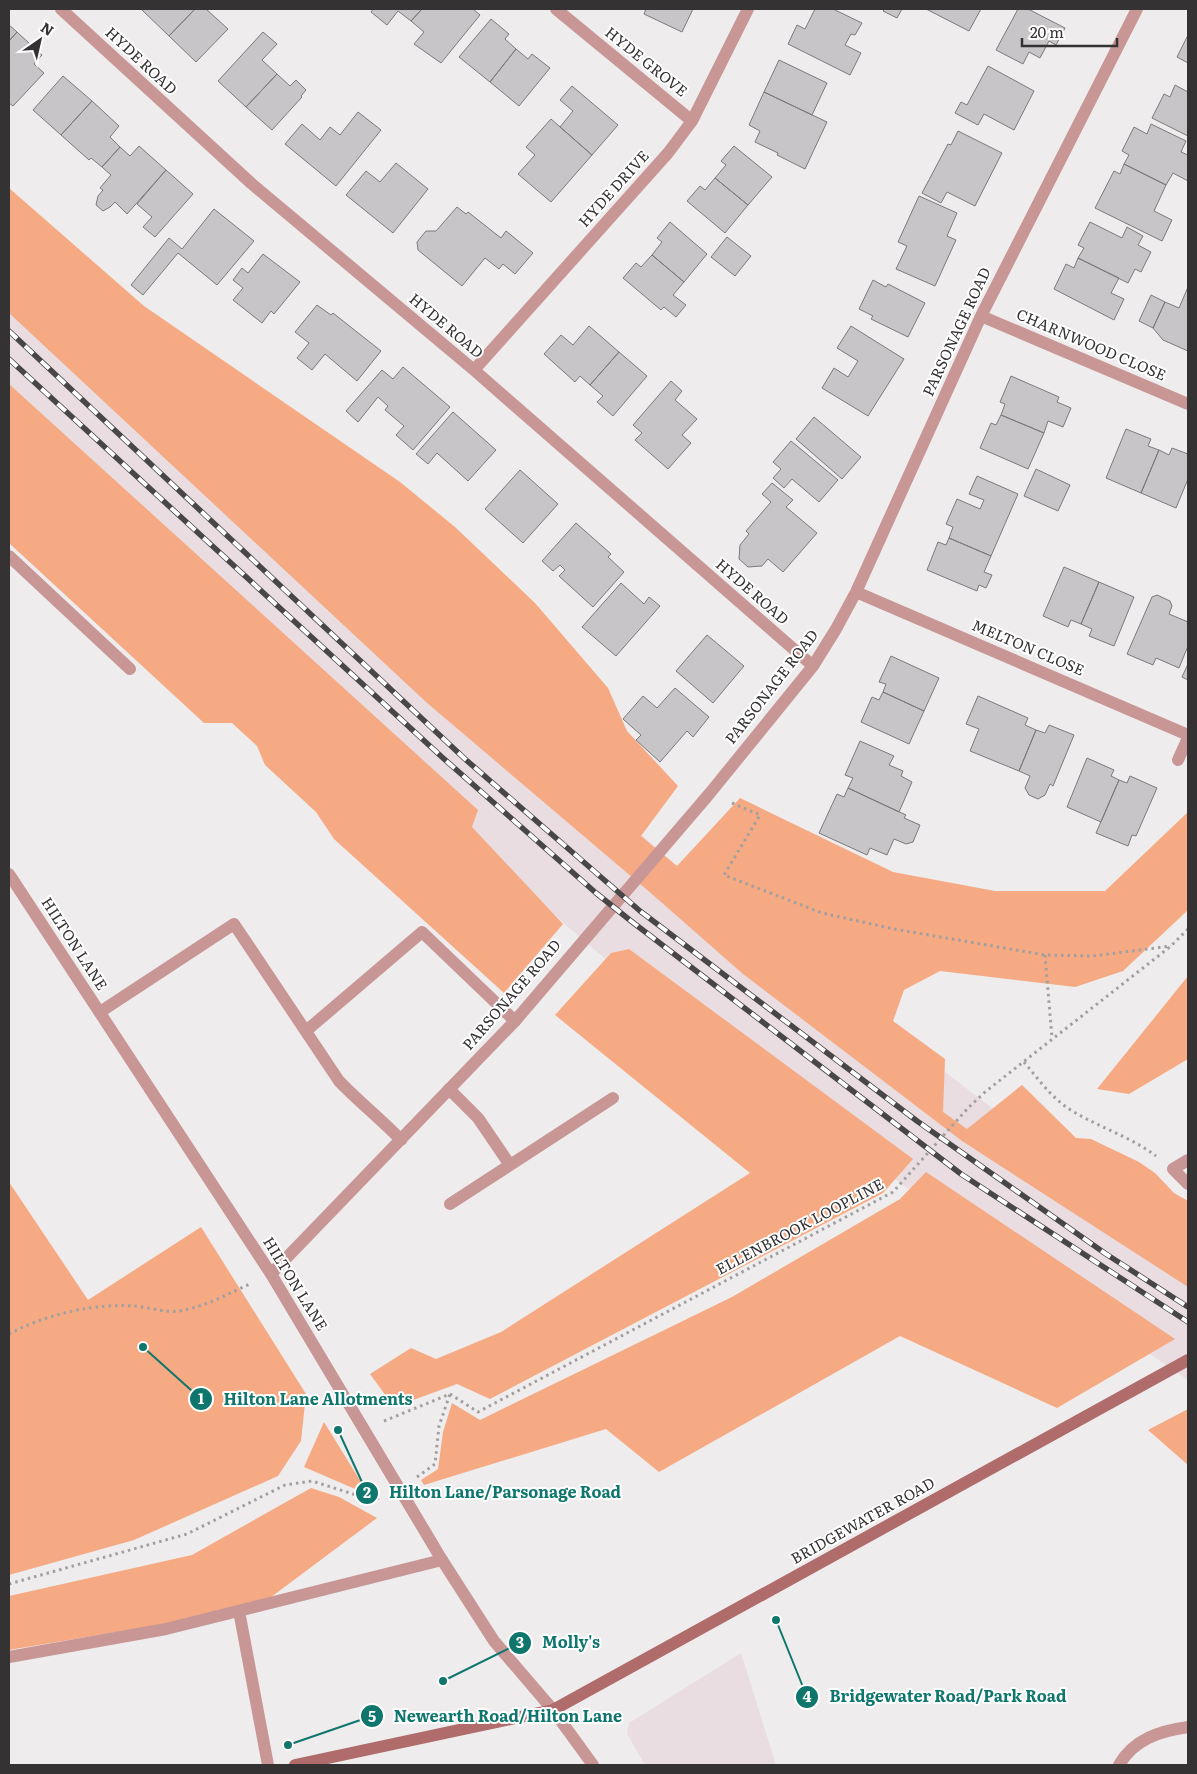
<svg xmlns="http://www.w3.org/2000/svg" width="1197" height="1774" font-family="Literata,serif">
  <rect width="100%" height="100%" fill="#efeced"/>
  <path fill="#e9dde1" d="M 9,283 L 677,866 L 992,1108 L 1188,1235 L 1188,1380 L 903,1185 L 602,956 L 567,926 L 9,415 Z
    M 741,1653 L 776,1765 L 645,1765 L 627,1734 L 629,1723 Z"/>
  <path fill="#f5aa83" d="M 9,188 L 144,306 L 400,482 L 455,527 L 535,603 L 608,688 L 627,731 L 678,786 L 641,836 L 677,866 L 740,798 L 893,872 L 995,891 L 1105,891 L 1188,812 L 1188,910 L 1123,971 L 1075,987 L 940,971 L 904,990 L 893,1021 L 945,1059 L 943,1112 L 967,1129 L 1022,1085 L 1076,1138 L 1091,1139 L 1139,1162 L 1155,1173 L 1174,1193 L 1188,1201 L 1188,1287 L 962,1141 L 743,974 L 653,895 L 426,702 L 9,313 Z
    M 9,384 L 478,810 L 472,827 L 563,924 L 504,993 L 334,839 L 316,812 L 265,765 L 257,746 L 232,723 L 204,723 L 9,543 Z
    M 629,949 L 913,1159 L 883,1193 L 490,1399 L 457,1384 L 394,1407 L 370,1374 L 411,1348 L 436,1359 L 501,1332 L 750,1173 L 555,1015 L 611,953 Z
    M 1188,976 L 1188,1059 L 1129,1094 L 1097,1089 Z
    M 926,1172 L 1175,1339 L 1057,1408 L 900,1336 L 659,1472 L 606,1429 L 424,1485 L 421,1480 L 438,1469 L 443,1432 L 452,1403 L 480,1420 L 732,1297 L 900,1199 Z
    M 9,1182 L 88,1300 L 201,1227 L 306,1394 L 301,1441 L 278,1476 L 134,1540 L 9,1575 Z
    M 1188,1409 L 1188,1465 L 1148,1430 Z
    M 324,1422 L 369,1495 L 304,1467 Z
    M 311,1488 L 339,1497 L 377,1518 L 255,1609 L 9,1650 L 9,1596 L 192,1555 Z"/>
  <path fill="#c8c5c8" stroke="#7b797b" d="M 143,9 L 195,9 L 169,36 L 142,10 Z
    M 195,9 L 206,9 L 228,29 L 196,62 L 169,36 Z
    M 373,9 L 422,9 L 411,21 L 398,11 L 387,25 L 371,12 Z
    M 422,9 L 473,9 L 480,15 L 441,63 L 414,44 L 424,32 L 411,21 Z
    M 646,9 L 693,9 L 682,32 L 644,14 Z
    M 815,9 L 833,9 L 862,23 L 855,35 L 851,34 L 845,45 L 861,53 L 850,75 L 788,44 L 797,25 L 805,29 Z
    M 885,9 L 902,9 L 897,18 L 883,11 Z
    M 926,9 L 981,9 L 969,31 Z
    M 1018,9 L 1028,9 L 1065,28 L 1056,45 L 1049,41 L 1040,58 L 1029,52 L 1023,64 L 996,50 Z
    M 491,19 L 509,34 L 505,39 L 516,49 L 490,82 L 459,57 Z
    M 9,25 L 17,32 L 9,41 Z
    M 17,32 L 42,55 L 34,64 L 44,73 L 13,106 L 9,103 L 9,41 Z
    M 263,32 L 277,44 L 262,60 L 277,74 L 246,107 L 218,81 Z
    M 1188,35 L 1188,63 L 1177,57 Z
    M 516,49 L 528,59 L 532,54 L 550,68 L 519,106 L 490,82 Z
    M 779,60 L 827,83 L 812,115 L 764,92 Z
    M 988,66 L 1034,91 L 1014,130 L 984,114 L 978,125 L 955,113 L 961,102 L 967,105 Z
    M 277,74 L 290,86 L 296,80 L 306,90 L 301,96 L 302,97 L 272,130 L 246,107 Z
    M 63,76 L 92,101 L 61,135 L 33,110 Z
    M 1175,85 L 1188,92 L 1188,136 L 1152,118 L 1164,94 L 1170,97 Z
    M 572,86 L 618,125 L 592,155 L 560,127 L 573,111 L 560,100 Z
    M 764,92 L 827,122 L 805,169 L 777,155 L 778,153 L 755,142 L 760,131 L 749,125 Z
    M 92,101 L 119,126 L 110,137 L 120,147 L 102,167 L 91,158 L 89,160 L 61,135 Z
    M 358,112 L 381,130 L 336,186 L 285,144 L 302,124 L 320,140 L 330,127 L 340,135 Z
    M 551,119 L 592,155 L 551,202 L 518,174 L 535,155 L 526,147 Z
    M 1151,124 L 1186,141 L 1181,152 L 1188,155 L 1188,181 L 1173,173 L 1166,185 L 1124,164 L 1129,155 L 1122,151 L 1134,127 L 1147,134 Z
    M 958,131 L 1002,153 L 975,206 L 947,192 L 941,203 L 922,193 L 948,144 L 951,145 Z
    M 139,146 L 166,170 L 127,214 L 115,202 L 110,207 L 103,211 L 96,205 L 98,196 L 103,190 L 100,188 L 111,175 L 102,167 L 120,147 L 130,156 Z
    M 734,146 L 772,177 L 748,205 L 715,178 L 726,165 L 721,161 Z
    M 396,163 L 428,189 L 393,233 L 346,195 L 366,171 L 380,182 Z
    M 1124,164 L 1166,185 L 1154,211 L 1172,220 L 1162,241 L 1095,208 L 1114,171 L 1120,174 Z
    M 166,170 L 193,194 L 155,237 L 143,227 L 152,217 L 137,204 Z
    M 715,178 L 748,205 L 725,233 L 687,201 L 700,186 L 705,190 Z
    M 919,196 L 957,213 L 947,236 L 956,240 L 935,286 L 896,269 L 907,246 L 898,242 Z
    M 457,207 L 466,214 L 468,212 L 501,238 L 506,231 L 533,253 L 515,274 L 503,264 L 499,269 L 485,258 L 462,286 L 418,250 L 417,242 L 426,231 L 436,231 Z
    M 214,209 L 254,241 L 217,285 L 178,253 L 143,295 L 131,285 L 169,238 L 182,249 Z
    M 670,222 L 707,254 L 684,282 L 652,255 L 662,242 L 657,238 Z
    M 1090,222 L 1122,238 L 1127,227 L 1143,236 L 1138,245 L 1151,252 L 1141,272 L 1135,269 L 1128,283 L 1078,258 L 1084,248 L 1078,245 Z
    M 727,237 L 751,256 L 735,276 L 711,257 Z
    M 263,254 L 300,282 L 274,314 L 271,311 L 262,323 L 233,300 L 243,288 L 233,280 L 242,268 L 248,273 Z
    M 652,255 L 684,282 L 673,295 L 686,305 L 676,317 L 664,307 L 661,310 L 623,278 L 636,263 L 641,267 Z
    M 1078,258 L 1119,278 L 1111,293 L 1124,299 L 1114,320 L 1054,289 L 1066,264 L 1074,268 Z
    M 873,280 L 886,287 L 888,284 L 925,303 L 908,337 L 871,319 L 873,316 L 859,309 Z
    M 1188,287 L 1188,351 L 1163,340 L 1153,328 L 1165,302 L 1179,308 Z
    M 1151,295 L 1165,302 L 1153,328 L 1139,321 Z
    M 317,305 L 331,315 L 333,313 L 381,351 L 357,381 L 325,354 L 312,370 L 297,358 L 309,343 L 295,332 Z
    M 589,326 L 619,352 L 590,385 L 580,376 L 575,382 L 544,354 L 561,335 L 573,345 Z
    M 851,326 L 904,359 L 868,416 L 822,388 L 834,368 L 848,377 L 858,361 L 837,348 Z
    M 619,352 L 647,376 L 613,416 L 597,402 L 603,396 L 590,385 Z
    M 403,367 L 450,407 L 413,450 L 396,435 L 404,426 L 385,410 L 388,406 L 378,397 L 358,422 L 346,411 L 382,370 L 393,379 Z
    M 1011,376 L 1059,397 L 1057,402 L 1071,408 L 1063,427 L 1048,421 L 1044,433 L 1001,415 L 1005,404 L 1000,402 Z
    M 671,381 L 682,391 L 675,400 L 697,419 L 682,435 L 691,443 L 668,469 L 635,440 L 642,433 L 633,425 Z
    M 453,412 L 496,450 L 468,481 L 437,453 L 428,464 L 416,454 Z
    M 1001,415 L 1044,433 L 1028,469 L 980,448 L 991,423 L 996,425 Z
    M 814,417 L 861,457 L 842,479 L 796,439 Z
    M 1126,429 L 1151,439 L 1148,446 L 1159,450 L 1141,493 L 1106,478 Z
    M 791,441 L 838,480 L 819,502 L 792,479 L 784,488 L 773,478 L 781,469 L 773,462 Z
    M 1172,448 L 1188,454 L 1188,479 L 1176,508 L 1141,493 L 1159,450 L 1169,455 Z
    M 1036,469 L 1070,485 L 1058,511 L 1024,496 Z
    M 520,470 L 558,504 L 523,543 L 485,509 Z
    M 977,476 L 1018,494 L 991,556 L 949,538 L 953,527 L 946,524 L 957,499 L 980,509 L 984,500 L 969,494 Z
    M 772,483 L 793,500 L 786,507 L 817,533 L 783,572 L 768,559 L 762,566 L 748,567 L 739,559 L 740,545 L 749,534 L 746,531 L 771,502 L 762,494 Z
    M 576,523 L 611,554 L 608,557 L 624,572 L 593,607 L 559,576 L 565,570 L 560,565 L 553,571 L 542,561 Z
    M 949,538 L 991,556 L 984,572 L 992,575 L 986,588 L 979,585 L 977,591 L 927,570 L 938,542 L 946,545 Z
    M 1064,567 L 1099,582 L 1081,624 L 1071,620 L 1068,627 L 1043,616 Z
    M 1099,582 L 1134,597 L 1114,646 L 1089,636 L 1092,629 L 1081,624 Z
    M 621,583 L 644,604 L 649,597 L 660,606 L 616,656 L 582,627 Z
    M 1157,595 L 1170,601 L 1172,606 L 1169,614 L 1188,622 L 1188,646 L 1179,668 L 1156,658 L 1153,665 L 1127,654 L 1152,597 Z
    M 707,635 L 744,666 L 713,703 L 676,671 Z
    M 891,656 L 939,678 L 924,711 L 883,692 L 886,684 L 879,682 Z
    M 1188,664 L 1188,680 L 1182,677 Z
    M 675,688 L 709,717 L 693,737 L 687,731 L 660,762 L 636,740 L 641,735 L 623,719 L 643,696 L 657,708 Z
    M 883,692 L 924,711 L 909,744 L 861,722 L 872,697 L 879,700 Z
    M 978,696 L 1028,718 L 1025,725 L 1036,730 L 1019,771 L 970,751 L 979,729 L 966,724 Z
    M 1049,725 L 1074,735 L 1053,786 L 1050,784 L 1045,795 L 1038,799 L 1029,795 L 1025,788 L 1030,776 L 1019,771 L 1036,730 L 1045,733 Z
    M 860,741 L 894,756 L 889,765 L 903,771 L 901,776 L 912,782 L 899,812 L 848,788 L 853,778 L 845,775 Z
    M 1087,758 L 1114,770 L 1111,776 L 1119,780 L 1101,822 L 1067,807 Z
    M 1130,776 L 1157,788 L 1136,836 L 1132,835 L 1128,846 L 1096,833 L 1119,780 L 1127,783 Z
    M 848,788 L 906,815 L 904,818 L 920,825 L 913,842 L 906,844 L 894,839 L 887,855 L 870,848 L 867,855 L 819,833 L 837,794 L 844,797 Z"/>
  <g fill="none" stroke-linecap="round" stroke-linejoin="round">
    <path stroke="#a29fa0" stroke-width="3" stroke-dasharray="2.5 4" stroke-linecap="butt" d="M 732,803 L 760,815 L 724,875 L 822,913 L 894,929 L 1045,955 L 1093,956 L 1171,946
      M 1045,955 L 1052,1038
      M 1024,1062 C 1039,1080 1053,1100 1074,1112 C 1101,1128 1131,1137 1156,1156
      M 9,1334 C 44,1315 94,1303 134,1306 C 148,1307 165,1313 179,1311 C 205,1307 227,1294 250,1284
      M 450,1394 L 478,1412 L 893,1192 L 968,1108 L 985,1092 L 1171,946 L 1188,929
      M 384,1421 L 450,1394
      M 417,1477 L 435,1464 L 439,1426 L 450,1394
      M 9,1584 L 187,1534 L 285,1485 L 312,1481 L 372,1500 L 379,1498"/>
    <path stroke="#c79695" stroke-width="12" d="M 9,556 L 130,669
      M 100,1012 L 234,924 L 339,1081 C 359,1102 381,1119 401,1140
      M 306,1031 L 422,932 L 515,1021
      M 449,1089 L 478,1118 L 510,1165
      M 1188,1160 L 1173,1169 L 1188,1184
      M 450,1204 L 613,1098
      M 239,1611 L 268,1765
      M 9,1657 L 166,1629 L 442,1560"/>
    <path stroke="#c79695" stroke-width="12" d="M 61,9 L 252,184 L 474,370 L 813,666
      M 556,9 L 692,121
      M 981,316 L 1188,404
      M 474,370 L 668,153 L 692,121 L 748,9
      M 856,592 L 1188,735
      M 1178,760 L 1188,738
      M 271,1274 L 515,1021 L 710,793 L 813,666 L 836,629 L 856,592 L 981,316 L 1137,9
      M 1119,1765 C 1134,1739 1160,1731 1188,1727"/>
    <path stroke="#c79695" stroke-width="12" d="M 9,874 L 271,1274 L 442,1560 L 494,1641 L 553,1710 L 593,1765"/>
    <path stroke="#b06c6b" stroke-width="12" d="M 295,1765 L 553,1710 L 1188,1360"/>
    <defs>
      <path id="rail" d="M 9,331 L 465,759 L 640,911 L 917,1121 L 1106,1254 L 1188,1307
        M 9,359 L 443,758 L 596,893 L 631,921 L 961,1174 L 1188,1322"/>
    </defs>
    <use href="#rail" stroke="#484647" stroke-width="5.5"/>
    <use href="#rail" stroke="#fff" stroke-width="4" stroke-dasharray="11" stroke-linecap="butt"/>
  </g>
  <g text-anchor="middle" stroke-width="4" stroke-linejoin="round" paint-order="stroke">
    <g font-size="15" fill="#343233" stroke="#fff">
      <text transform="translate(141 61) rotate(43)" y="5">HYDE ROAD</text>
      <text transform="translate(646 62) rotate(39)" y="5">HYDE GROVE</text>
      <text transform="translate(614 189) rotate(-48)" y="5">HYDE DRIVE</text>
      <text transform="translate(446 326) rotate(40)" y="5">HYDE ROAD</text>
      <text transform="translate(957 332) rotate(-65)" y="5">PARSONAGE ROAD</text>
      <text transform="translate(1091 345) rotate(23)" y="5">CHARNWOOD CLOSE</text>
      <text transform="translate(752 592) rotate(41)" y="5">HYDE ROAD</text>
      <text transform="translate(1028 648) rotate(23)" y="5">MELTON CLOSE</text>
      <text transform="translate(772 687) rotate(-52)" y="5">PARSONAGE ROAD</text>
      <text transform="translate(74 944) rotate(57)" y="5">HILTON LANE</text>
      <text transform="translate(512 995) rotate(-49)" y="5">PARSONAGE ROAD</text>
      <text transform="translate(800 1227) rotate(-28)" y="5">ELLENBROOK LOOPLINE</text>
      <text transform="translate(295 1284) rotate(58)" y="5">HILTON LANE</text>
      <text transform="translate(863 1521) rotate(-29)" y="5">BRIDGEWATER ROAD</text>
    </g>
  </g>
  <path fill="none" stroke="#0f766e" stroke-width="2" d="M143 1347L201 1399M338 1430L367 1493M443 1681L520 1643M776 1620L807 1697M288 1745L372 1716"/>
  <g fill="#0f766e" stroke="#fff" stroke-width="2">
    <circle cx="143" cy="1347" r="5"/>
    <circle cx="338" cy="1430" r="5"/>
    <circle cx="443" cy="1681" r="5"/>
    <circle cx="776" cy="1620" r="5"/>
    <circle cx="288" cy="1745" r="5"/>
    <circle cx="201" cy="1399" r="12"/>
    <circle cx="367" cy="1493" r="12"/>
    <circle cx="520" cy="1643" r="12"/>
    <circle cx="807" cy="1697" r="12"/>
    <circle cx="372" cy="1716" r="12"/>
  </g>
  <g font-size="15" text-anchor="middle" font-weight="bold" fill="#fff">
    <text x="201" y="1404">1</text>
    <text x="367" y="1498">2</text>
    <text x="520" y="1648">3</text>
    <text x="807" y="1702">4</text>
    <text x="372" y="1722">5</text>
  </g>
  <g font-size="16" text-anchor="middle" font-weight="bold" fill="#0f766e" stroke="#fff" stroke-width="4" stroke-linejoin="round" paint-order="stroke">
    <text x="318" y="1405">Hilton Lane Allotments</text>
    <text x="505" y="1498">Hilton Lane/Parsonage Road</text>
    <text x="571" y="1648">Molly's</text>
    <text x="948" y="1702">Bridgewater Road/Park Road</text>
    <text x="508" y="1722">Newearth Road/Hilton Lane</text>
  </g>
  <rect width="1197" height="1774" fill="none" stroke="#343233" stroke-width="20"/>
  <g transform="translate(40 40) rotate(34)" stroke="#ffffff" stroke-width="4" paint-order="stroke">
  <path d="M0-4L9 19L0 12L-9 19Z" fill="#343233"/>
  <text y="-8" font-size="14" font-weight="bold" text-anchor="middle" fill="#343233">N</text>
  </g>
  <path d="M1022 38v8h95v-8" fill="none" stroke="#343233" stroke-width="2.5"/>
  <text x="1030" y="38" font-size="15" fill="#343233" stroke="#ffffff" stroke-width="4" paint-order="stroke">20 m</text>
</svg>
